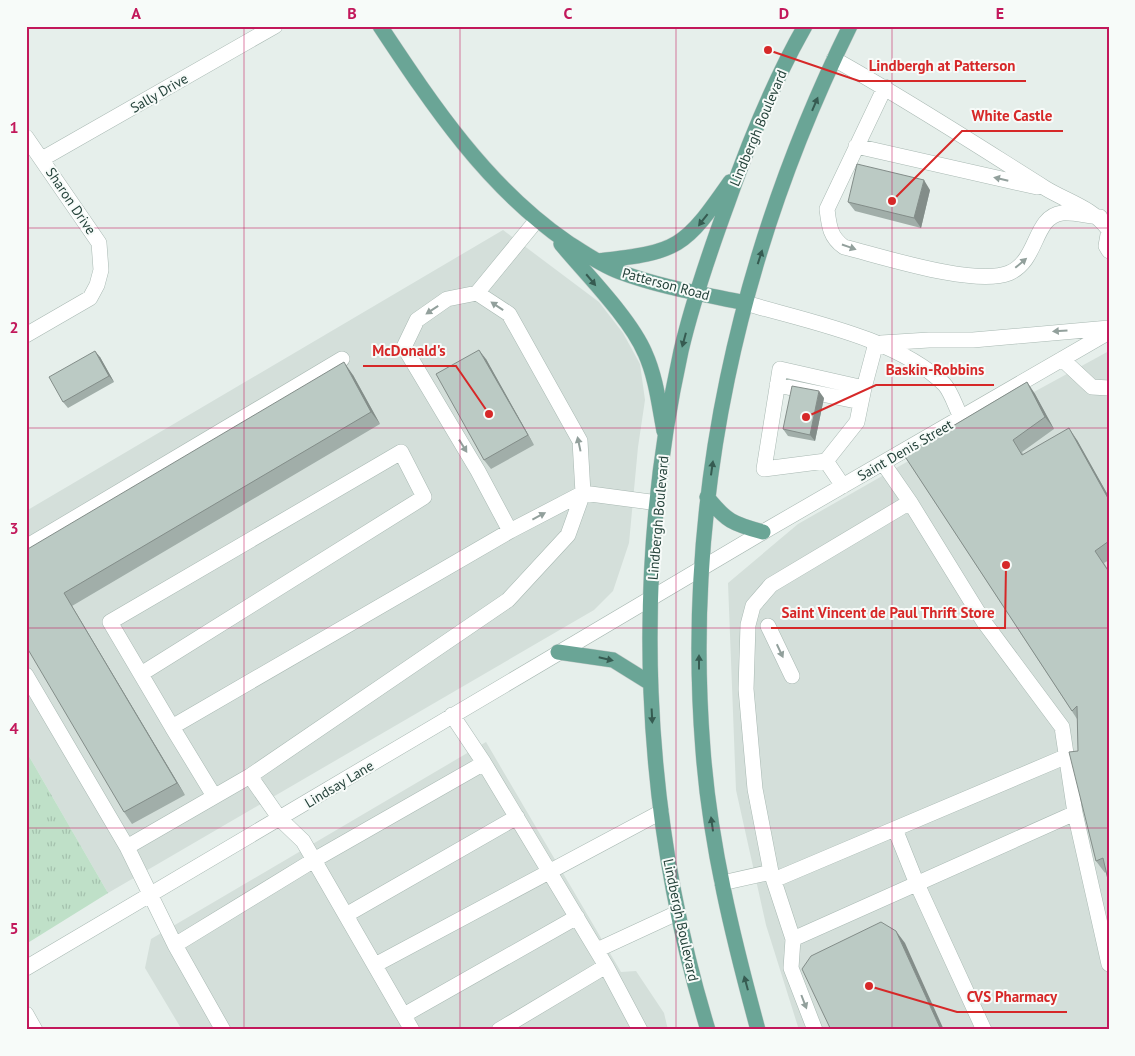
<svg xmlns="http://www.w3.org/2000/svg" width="1135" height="1056" font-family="'PT Sans',sans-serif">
  <defs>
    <pattern id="grass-tufts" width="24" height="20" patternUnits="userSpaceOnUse" patternTransform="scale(1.25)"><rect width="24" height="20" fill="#bfe0c8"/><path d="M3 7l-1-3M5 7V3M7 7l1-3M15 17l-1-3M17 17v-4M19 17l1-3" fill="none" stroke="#a4c1ad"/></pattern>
  </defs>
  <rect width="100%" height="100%" fill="#e6efeb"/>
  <path fill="#d4dfda" d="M 503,230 L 599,302 L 623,333 L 640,364 L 645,400 L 638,447 L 629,543 L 613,591 L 594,610 L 108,893 L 26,751 L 26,511 Z
    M 1109,351 L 1109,1030 L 799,1030 L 766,925 L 736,790 L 728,583 L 798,524 L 940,443 Z
    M 486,742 L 621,972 L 636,971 L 664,1013 L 668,1030 L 182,1030 L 145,968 L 151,939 Z"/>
  <path fill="url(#grass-tufts)" d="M 26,751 L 108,893 L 26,944 Z"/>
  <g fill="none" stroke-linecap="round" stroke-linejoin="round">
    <defs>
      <path id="minor" d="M 834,59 C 906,99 975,144 1045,188 C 1066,201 1093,208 1108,229
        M 885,87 L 827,209 C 829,226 830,237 844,247 C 881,256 975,287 1009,273 C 1039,260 1033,217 1062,213 C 1073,212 1088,216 1100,217
        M 26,137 L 99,243 L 101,270 L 97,285 L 90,298 L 26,335
        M 856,146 L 1037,187
        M 42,159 L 275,26
        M 536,221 L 477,293 L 447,299 L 417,320 L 404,347 L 478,471 L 510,531 L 583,493 L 658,503
        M 1109,229 L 1106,246 L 1109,251
        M 745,303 C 806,321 897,338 944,384 C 951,391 956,408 961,417
        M 881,343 L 929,340 L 973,340 L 1109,328
        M 1062,359 L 1092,387 L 1109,388
        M 780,369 L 864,388 L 857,422 L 826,461 L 764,469 Z
        M 777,385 L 861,402
        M 864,388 L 876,343
        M 826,461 L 843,486
        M 883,463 L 910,502 L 984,622 L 1062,727 L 1075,813
        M 26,547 L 342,359
        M 768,626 L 792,676
        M 141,674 L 424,497 L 401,452 L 110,622 L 172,727
        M 26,675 L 127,847 L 175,945 L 223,1030
        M 452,715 L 484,763
        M 250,776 L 508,600 L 568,535 L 583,493 L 580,441 L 509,314 L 477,293
        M 214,796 L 172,727 L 510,531
        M 895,829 L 917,884 L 984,1030
        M 127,847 L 250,776 L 280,819 L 303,841 L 412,1030
        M 771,872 L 755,789 L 746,689 L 748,625 L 753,606 L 771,585 L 910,502
        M 774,880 L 1067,756
        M 722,883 L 771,872 L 793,939 L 1075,813 L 1109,964
        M 346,915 L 517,817
        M 793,939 L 791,968 L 815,1030
        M 175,945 L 314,860 L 484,763 L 606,966 L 640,1030
        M 597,950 L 677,913
        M 375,965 L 661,812
        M 26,968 L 763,532 L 1109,332
        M 26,1014 L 35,1030
        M 404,1015 L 577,917
        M 499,1030 L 606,966"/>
      <path id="major" d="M 380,26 C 433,106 487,187 567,242 C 584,253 601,265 620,272 C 660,287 703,294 745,303
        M 561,244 C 586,274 630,318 645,353 C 656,377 659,405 664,431
        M 598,261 C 679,252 684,248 730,182
        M 707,497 C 726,521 733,524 763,532
        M 558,652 L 613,660 L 650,683
        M 708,1030 C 641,811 632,574 681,351 C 693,300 710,251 728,202 C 749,142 773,82 805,26
        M 758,1030 C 733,938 710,845 703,750 C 683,500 739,251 850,26"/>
    </defs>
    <use href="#minor" stroke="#a8b8b2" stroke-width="16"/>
    <use href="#major" stroke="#c2cac8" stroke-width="16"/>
    <use href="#minor" stroke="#fff" stroke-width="15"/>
    <use href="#major" stroke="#6aa596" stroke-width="15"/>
  </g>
  <path fill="#a1aea9" d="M 930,190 L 921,228 L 855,211 L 848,202 Z
    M 100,357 L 114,382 L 68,408 L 63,402 Z
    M 486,359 L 534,445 L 491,469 L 484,460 Z
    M 353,375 L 380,424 L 72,606 L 185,795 L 132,824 L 124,812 L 26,550 Z
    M 1027,382 L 1035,394 L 1054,429 L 1022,452 L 1023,454 L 1077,440 L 1109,497 L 1109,560 L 1104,563 L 1109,571 L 1109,884 L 1106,872 L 1105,873 L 1096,861 L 1078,751 L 1077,719 L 904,455 Z
    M 824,398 L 815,441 L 788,436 L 783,429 Z"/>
  <path fill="#838d89" d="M 924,180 L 930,190 L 921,228 L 914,218 Z
    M 479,350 L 486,359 L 534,445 L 528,435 Z
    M 95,351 L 100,357 L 114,382 L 109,376 Z
    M 344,362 L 353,375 L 380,424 L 371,412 Z
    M 1027,382 L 1035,394 L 1054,429 L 1045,417 Z
    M 819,391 L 824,398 L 815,441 L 810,435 Z
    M 1069,428 L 1077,440 L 1109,497 L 1109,500 Z
    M 64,593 L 72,606 L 185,795 L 177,783 Z
    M 896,931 L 905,943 L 944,1030 L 941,1030 Z"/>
  <path fill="#bbcac4" stroke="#838d89" d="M 857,164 L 924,180 L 914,218 L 848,202 Z
    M 479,350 L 528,435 L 484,460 L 436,374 Z
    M 95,351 L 109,376 L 63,402 L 49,377 Z
    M 344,362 L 371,412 L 64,593 L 177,783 L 124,812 L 26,646 L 26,550 Z
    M 1027,382 L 1045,417 L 1013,440 L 1022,455 L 1069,428 L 1109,500 L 1109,541 L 1095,551 L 1109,572 L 1109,884 L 1103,858 L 1096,861 L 1069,752 L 1078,751 L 1077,706 L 1072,711 L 904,455 Z
    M 792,386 L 819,391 L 810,435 L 783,429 Z
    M 881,922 L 896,931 L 941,1030 L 831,1030 L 802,969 L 811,956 Z"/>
  <defs><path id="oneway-solid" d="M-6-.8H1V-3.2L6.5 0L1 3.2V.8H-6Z" transform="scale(1.25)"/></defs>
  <g fill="#365b51">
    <use href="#oneway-solid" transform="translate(815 104) rotate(-67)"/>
    <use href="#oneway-solid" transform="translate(703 220) rotate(128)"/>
    <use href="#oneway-solid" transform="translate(760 257) rotate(-72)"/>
    <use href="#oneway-solid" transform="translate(591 280) rotate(50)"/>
    <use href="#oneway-solid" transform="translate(684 340) rotate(105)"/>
    <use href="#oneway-solid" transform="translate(712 468) rotate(-82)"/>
    <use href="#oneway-solid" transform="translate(606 659) rotate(13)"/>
    <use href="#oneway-solid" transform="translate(699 662) rotate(-90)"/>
    <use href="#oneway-solid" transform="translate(652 716) rotate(87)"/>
    <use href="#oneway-solid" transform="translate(712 824) rotate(-98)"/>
    <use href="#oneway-solid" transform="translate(746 983) rotate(-105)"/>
  </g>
  <g fill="#92a09c">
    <use href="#oneway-solid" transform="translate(1001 179) rotate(-167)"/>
    <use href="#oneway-solid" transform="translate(849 247) rotate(19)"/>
    <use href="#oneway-solid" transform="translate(1021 263) rotate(-40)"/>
    <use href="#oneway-solid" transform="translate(497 306) rotate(-146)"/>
    <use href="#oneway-solid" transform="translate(432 310) rotate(146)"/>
    <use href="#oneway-solid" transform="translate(1060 331) rotate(176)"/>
    <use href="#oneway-solid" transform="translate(579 444) rotate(-102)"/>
    <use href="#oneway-solid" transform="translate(463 446) rotate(58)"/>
    <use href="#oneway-solid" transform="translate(539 516) rotate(-28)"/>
    <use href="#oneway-solid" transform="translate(780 651) rotate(65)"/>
    <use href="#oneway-solid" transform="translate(804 1002) rotate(69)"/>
  </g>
  <path fill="none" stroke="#c2185b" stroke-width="1" stroke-opacity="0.55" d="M 244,26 L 244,1030M 460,26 L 460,1030M 676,26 L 676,1030M 892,26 L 892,1030M 26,228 L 1109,228M 26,428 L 1109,428M 26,628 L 1109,628M 26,828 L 1109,828"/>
  <g text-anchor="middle" stroke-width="4" stroke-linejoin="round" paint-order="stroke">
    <g font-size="14" fill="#24423a" stroke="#f7fbf9">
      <text transform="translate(159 93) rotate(-30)" y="5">Sally Drive</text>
      <text transform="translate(758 128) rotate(-67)" y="5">Lindbergh Boulevard</text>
      <text transform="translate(71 201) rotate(56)" y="5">Sharon Drive</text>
      <text transform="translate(666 284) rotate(15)" y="5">Patterson Road</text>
      <text transform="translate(905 450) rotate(-30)" y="5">Saint Denis Street</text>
      <text transform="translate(658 518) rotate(-85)" y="5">Lindbergh Boulevard</text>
      <text transform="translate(339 784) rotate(-31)" y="5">Lindsay Lane</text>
      <text transform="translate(681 920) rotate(78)" y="5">Lindbergh Boulevard</text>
    </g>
  </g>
  <path fill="none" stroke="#d62828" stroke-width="2" d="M768 50L859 81H1026M892 201L962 131H1063M489 414L456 366H363M806 417L876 385H994M1006 565L1005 628H771M869 986L957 1012H1067"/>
  <g fill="#d62828" stroke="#f7fbf9" stroke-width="2">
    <circle cx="768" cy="50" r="5"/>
    <circle cx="892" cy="201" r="5"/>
    <circle cx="489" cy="414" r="5"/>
    <circle cx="806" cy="417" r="5"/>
    <circle cx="1006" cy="565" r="5"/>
    <circle cx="869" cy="986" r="5"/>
  </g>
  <g font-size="15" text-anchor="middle" font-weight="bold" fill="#d62828" stroke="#f7fbf9" stroke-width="4" stroke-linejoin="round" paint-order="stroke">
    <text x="942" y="71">Lindbergh at Patterson</text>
    <text x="1012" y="121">White Castle</text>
    <text x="409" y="356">McDonald's</text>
    <text x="935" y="375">Baskin-Robbins</text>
    <text x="888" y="618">Saint Vincent de Paul Thrift Store</text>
    <text x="1012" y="1002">CVS Pharmacy</text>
  </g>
  <rect width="1135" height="1056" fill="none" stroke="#f7fbf9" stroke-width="55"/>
  <rect x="28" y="28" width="1080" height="1000" fill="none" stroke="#c2185b" stroke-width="2"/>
  <g font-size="16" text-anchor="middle" font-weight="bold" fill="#c2185b">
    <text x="136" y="19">A</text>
    <text x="352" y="19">B</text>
    <text x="568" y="19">C</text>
    <text x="784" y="19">D</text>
    <text x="1000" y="19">E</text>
    <text x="14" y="133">1</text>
    <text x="14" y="333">2</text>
    <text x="14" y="534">3</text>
    <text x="14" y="734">4</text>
    <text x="14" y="934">5</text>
  </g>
</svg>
